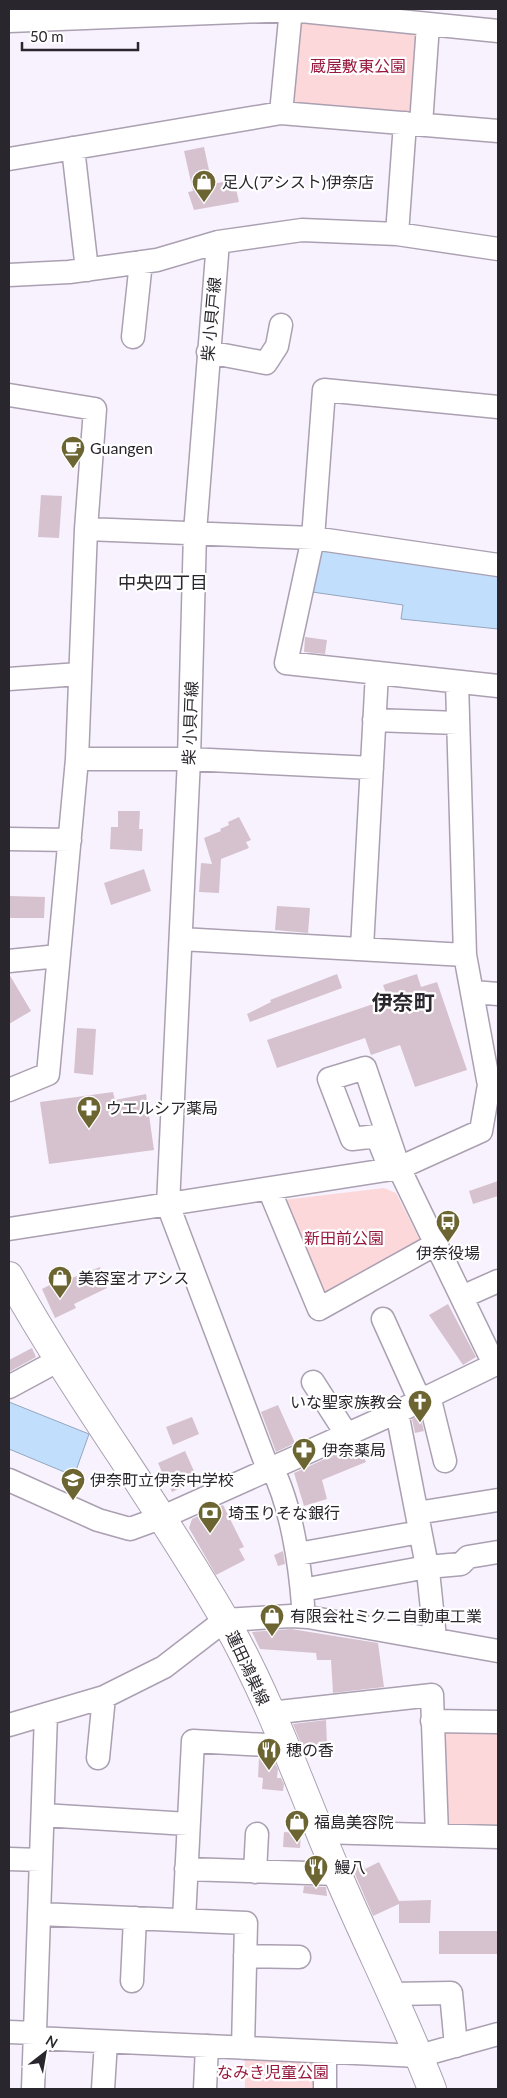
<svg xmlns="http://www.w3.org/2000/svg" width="507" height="2098" font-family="Lato,'Noto Sans JP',sans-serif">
  <rect width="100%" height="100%" fill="#f8f2fe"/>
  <path fill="#fcd8db" d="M 299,16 L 425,28 L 417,116 L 291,104 Z
    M 384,1188 L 396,1193 L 422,1244 L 324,1300 L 283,1200 Z
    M 440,1724 L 498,1726 L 498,1829 L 444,1827 Z
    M 245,2053 L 309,2055 L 319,2065 L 318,2089 L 245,2089 Z"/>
  <path fill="#c1defc" stroke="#94a7be" d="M 323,549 L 498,575 L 498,629 L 401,619 L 403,605 L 312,592 L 319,552 Z
    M 9,1402 L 89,1434 L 74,1476 L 9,1449 Z"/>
  <path fill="#d6c2ce" d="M 204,147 L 212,184 L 234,180 L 239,202 L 194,210 L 188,192 L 193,191 L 184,151 Z
    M 41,495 L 62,496 L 59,538 L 38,537 Z
    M 305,637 L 327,640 L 325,654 L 304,652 Z
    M 118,811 L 140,811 L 139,829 L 143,829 L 142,851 L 110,849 L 111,827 L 118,827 Z
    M 239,817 L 251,840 L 246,842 L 249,848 L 221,859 L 219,893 L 199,892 L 201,863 L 212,864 L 204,838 L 221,831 L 220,829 L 229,825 L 228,822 Z
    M 144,869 L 151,891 L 111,905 L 104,883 Z
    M 9,896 L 45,897 L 44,918 L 9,918 Z
    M 277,906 L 310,908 L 308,933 L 275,930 Z
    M 9,974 L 31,1011 L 9,1024 Z
    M 337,974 L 342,988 L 250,1022 L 247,1014 L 271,1002 L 270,1000 Z
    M 417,974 L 421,987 L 437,982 L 467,1070 L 415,1087 L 400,1045 L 371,1055 L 365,1038 L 277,1068 L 267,1040 L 388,999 L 383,985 Z
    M 77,1028 L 96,1029 L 93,1075 L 74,1073 Z
    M 113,1092 L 115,1100 L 146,1094 L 154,1150 L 49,1164 L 40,1102 Z
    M 498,1181 L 498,1196 L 473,1204 L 469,1191 Z
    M 100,1267 L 107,1288 L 74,1304 L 76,1308 L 55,1318 L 42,1289 L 63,1278 L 64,1281 Z
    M 448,1304 L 476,1357 L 463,1365 L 429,1315 Z
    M 32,1348 L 36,1357 L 9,1372 L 9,1360 Z
    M 278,1405 L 295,1443 L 276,1452 L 261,1412 Z
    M 420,1415 L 424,1431 L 415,1433 L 412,1419 Z
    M 192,1417 L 199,1434 L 173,1445 L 166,1427 Z
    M 358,1444 L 366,1462 L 322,1480 L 327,1499 L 304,1506 L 294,1473 Z
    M 185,1451 L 198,1480 L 172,1492 L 168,1483 L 163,1485 L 158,1473 L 162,1472 L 158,1463 Z
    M 223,1505 L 244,1547 L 239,1549 L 245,1560 L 216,1575 L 189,1528 L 192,1519 Z
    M 283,1551 L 285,1564 L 278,1566 L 274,1555 Z
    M 291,1629 L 378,1643 L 384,1687 L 333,1693 L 331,1660 L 317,1660 L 316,1653 L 260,1649 L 252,1632 Z
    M 326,1720 L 327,1745 L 302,1746 L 293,1724 Z
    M 259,1758 L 273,1759 L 278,1769 L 277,1778 L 281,1778 L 284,1784 L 283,1791 L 262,1789 L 263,1778 L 258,1777 Z
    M 284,1832 L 301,1833 L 300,1848 L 283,1847 Z
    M 362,1862 L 365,1869 L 379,1862 L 399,1901 L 431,1900 L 430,1923 L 399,1923 L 399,1904 L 373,1916 L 352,1867 Z
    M 304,1886 L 326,1887 L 327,1896 L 303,1893 Z
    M 439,1931 L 498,1931 L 498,1954 L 439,1954 Z"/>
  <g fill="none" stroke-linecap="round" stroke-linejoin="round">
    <defs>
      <path id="minor" d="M 9,21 L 291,10 L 498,31
        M 281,113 L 291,9
        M 421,124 L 428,25
        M 73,148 L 87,270
        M 9,159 L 281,113 L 498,131
        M 397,234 L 405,123
        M 218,242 L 195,532 L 189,759 L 168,1205 L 268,1469
        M 9,275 L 69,272 L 157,260 L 218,242 L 302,230 L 397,234 L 498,249
        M 133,337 L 141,262
        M 208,352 L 266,363 L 277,346 L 281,325
        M 9,395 L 95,409 L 86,529 L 77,759 L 48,1074 L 9,1090
        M 498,407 L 324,390 L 313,538 L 286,663 L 498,686
        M 86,529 L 313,538 L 498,565
        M 9,679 L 79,674
        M 457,682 L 465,955
        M 374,720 L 458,723
        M 77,759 L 189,759 L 372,768
        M 9,839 L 70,840
        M 362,948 L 377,673
        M 9,961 L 58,956
        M 473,992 L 498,994
        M 390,1169 L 377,1136 L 352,1139 L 329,1079 L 365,1068 L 399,1168 L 494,1364
        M 269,1189 L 319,1309 L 436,1244
        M 9,1229 L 399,1168 L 481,1131 L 489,1085 L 465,955 L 181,939
        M 462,1297 L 498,1281
        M 383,1319 L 420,1401
        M 313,1382 L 347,1435
        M 9,1387 L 59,1360
        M 429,1396 L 445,1461
        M 397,1412 L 428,1571 L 435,1638
        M 272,1468 C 291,1505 300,1564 303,1605
        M 9,1480 L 98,1520 L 130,1529 L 163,1517 L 397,1412 L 498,1363
        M 417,1513 L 498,1500
        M 298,1554 L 420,1532
        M 302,1590 L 427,1567 L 461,1564 L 468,1557 L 498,1552
        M 270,1713 L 432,1695 L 437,1835
        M 432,1721 L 498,1722
        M 9,1725 L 104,1697 L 164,1667 L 225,1620 L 291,1616 L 308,1617 L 498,1651
        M 98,1758 L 104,1697
        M 43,1815 L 188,1824
        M 320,1832 L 498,1837
        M 9,1859 L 41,1860
        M 186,1869 L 338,1874
        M 255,1872 L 257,1834
        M 39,1914 L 246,1923 L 243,2048
        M 184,1920 L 193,1741 L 284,1746
        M 245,1956 L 299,1957
        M 132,1981 L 135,1918
        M 391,1994 L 451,1993 L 456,2046
        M 9,2032 L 35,2033
        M 35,2038 L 419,2056 L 498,2034
        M 33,2089 L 46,1714
        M 103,2089 L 106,2042
        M 205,2089 L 207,2046
        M 325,2089 L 325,2052"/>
      <path id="major" d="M 9,1276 C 75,1394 157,1502 225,1620 C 271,1700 301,1789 337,1873 C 368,1946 404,2016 432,2089"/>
    </defs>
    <use href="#minor" stroke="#aaa0b1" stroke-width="25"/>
    <use href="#major" stroke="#aaa0b1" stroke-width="30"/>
    <use href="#minor" stroke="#fff" stroke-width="22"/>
    <use href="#major" stroke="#fff" stroke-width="28"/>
  </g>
  <defs>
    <symbol id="shop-pin" viewBox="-11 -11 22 30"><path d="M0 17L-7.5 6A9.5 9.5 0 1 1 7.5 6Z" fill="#6c6532" stroke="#fff"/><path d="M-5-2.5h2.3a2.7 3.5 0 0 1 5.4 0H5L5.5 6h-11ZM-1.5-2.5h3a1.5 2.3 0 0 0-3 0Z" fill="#fff"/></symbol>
    <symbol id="cafe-pin" viewBox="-11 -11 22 30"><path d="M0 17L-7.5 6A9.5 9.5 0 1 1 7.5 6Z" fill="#6c6532" stroke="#fff"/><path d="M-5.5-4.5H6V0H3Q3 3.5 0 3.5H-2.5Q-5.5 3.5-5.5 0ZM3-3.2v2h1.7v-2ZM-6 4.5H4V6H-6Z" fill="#fff"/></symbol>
    <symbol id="pharmacy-pin" viewBox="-11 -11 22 30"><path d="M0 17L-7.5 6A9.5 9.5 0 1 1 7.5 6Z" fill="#6c6532" stroke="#fff"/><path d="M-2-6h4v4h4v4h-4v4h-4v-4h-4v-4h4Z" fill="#fff"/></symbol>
    <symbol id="bus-pin" viewBox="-11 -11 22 30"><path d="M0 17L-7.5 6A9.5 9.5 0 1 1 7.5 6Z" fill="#6c6532" stroke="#fff"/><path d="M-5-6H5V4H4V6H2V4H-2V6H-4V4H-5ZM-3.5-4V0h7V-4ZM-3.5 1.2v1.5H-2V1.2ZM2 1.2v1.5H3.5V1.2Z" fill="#fff"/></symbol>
    <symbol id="church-pin" viewBox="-11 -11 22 30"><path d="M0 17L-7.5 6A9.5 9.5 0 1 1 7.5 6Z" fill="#6c6532" stroke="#fff"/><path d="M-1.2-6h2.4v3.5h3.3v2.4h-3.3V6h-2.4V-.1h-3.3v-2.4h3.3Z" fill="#fff"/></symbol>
    <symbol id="school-pin" viewBox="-11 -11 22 30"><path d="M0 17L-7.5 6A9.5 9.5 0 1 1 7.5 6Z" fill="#6c6532" stroke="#fff"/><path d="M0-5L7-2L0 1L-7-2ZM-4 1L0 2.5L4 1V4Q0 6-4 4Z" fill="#fff"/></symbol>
    <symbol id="bank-pin" viewBox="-11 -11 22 30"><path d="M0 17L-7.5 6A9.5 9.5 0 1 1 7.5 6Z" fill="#6c6532" stroke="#fff"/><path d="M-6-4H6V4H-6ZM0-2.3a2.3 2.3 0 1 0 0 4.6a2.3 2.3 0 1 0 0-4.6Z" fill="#fff"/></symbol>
    <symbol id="restaurant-pin" viewBox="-11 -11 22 30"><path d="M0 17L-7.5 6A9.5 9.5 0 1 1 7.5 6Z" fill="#6c6532" stroke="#fff"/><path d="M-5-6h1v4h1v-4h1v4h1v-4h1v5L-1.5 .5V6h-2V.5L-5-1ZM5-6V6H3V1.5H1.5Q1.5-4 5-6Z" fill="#fff"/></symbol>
  </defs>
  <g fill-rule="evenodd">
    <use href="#shop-pin" x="190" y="168" width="28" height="38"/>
    <use href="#cafe-pin" x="59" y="434" width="28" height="38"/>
    <use href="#pharmacy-pin" x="75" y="1094" width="28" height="38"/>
    <use href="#bus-pin" x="434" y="1208" width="28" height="38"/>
    <use href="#shop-pin" x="46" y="1264" width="28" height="38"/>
    <use href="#church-pin" x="406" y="1388" width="28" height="38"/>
    <use href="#pharmacy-pin" x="290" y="1436" width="28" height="38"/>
    <use href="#school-pin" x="59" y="1466" width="28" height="38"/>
    <use href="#bank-pin" x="196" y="1499" width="28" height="38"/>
    <use href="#shop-pin" x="258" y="1602" width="28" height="38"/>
    <use href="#restaurant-pin" x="255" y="1736" width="28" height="38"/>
    <use href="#shop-pin" x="283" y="1808" width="28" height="38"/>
    <use href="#restaurant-pin" x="302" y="1853" width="28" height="38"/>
  </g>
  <g text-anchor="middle" stroke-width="4.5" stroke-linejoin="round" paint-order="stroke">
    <g font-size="16" fill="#971a3e" stroke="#fff">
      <text x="358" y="72">蔵屋敷東公園</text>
      <text x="344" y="1244">新田前公園</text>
      <text x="273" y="2078">なみき児童公園</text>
    </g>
    <g font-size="16" fill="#2a262d" stroke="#fff" text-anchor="start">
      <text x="222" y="188">足人(アシスト)伊奈店</text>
      <text x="90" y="454">Guangen</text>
      <text x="106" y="1114">ウエルシア薬局</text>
      <text x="448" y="1259" text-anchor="middle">伊奈役場</text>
      <text x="78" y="1284">美容室オアシス</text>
      <text x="402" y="1408" text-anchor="end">いな聖家族教会</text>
      <text x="322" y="1456">伊奈薬局</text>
      <text x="90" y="1486">伊奈町立伊奈中学校</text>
      <text x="228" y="1519">埼玉りそな銀行</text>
      <text x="290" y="1622">有限会社ミクニ自動車工業</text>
      <text x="286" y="1756">穂の香</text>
      <text x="314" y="1828">福島美容院</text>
      <text x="334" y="1873">鰻八</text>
    </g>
    <g font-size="16" fill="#2a262d" stroke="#fff">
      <text transform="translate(211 319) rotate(-85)" y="6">柴 小貝戸線</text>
      <text transform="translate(190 723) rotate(-88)" y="6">柴 小貝戸線</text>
      <text transform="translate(248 1668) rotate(65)" y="6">蓮田鴻巣線</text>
    </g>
    <g font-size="18" fill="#2a262d" stroke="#fff">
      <text x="163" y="589">中央四丁目</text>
    </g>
    <g font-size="21" font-weight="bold" fill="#2a262d" stroke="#fff">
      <text x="403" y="1010">伊奈町</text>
    </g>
  </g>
  <rect width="507" height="2098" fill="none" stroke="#2a262d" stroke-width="20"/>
  <g transform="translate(45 2053) rotate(31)" stroke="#ffffff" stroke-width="4" paint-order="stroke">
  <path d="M0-4L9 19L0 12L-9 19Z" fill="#2a262d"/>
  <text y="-8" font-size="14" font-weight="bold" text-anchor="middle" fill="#2a262d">N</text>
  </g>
  <path d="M22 42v8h116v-8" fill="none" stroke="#2a262d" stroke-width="2.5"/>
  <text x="30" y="42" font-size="15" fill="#2a262d" stroke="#ffffff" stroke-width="4" paint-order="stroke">50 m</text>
</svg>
